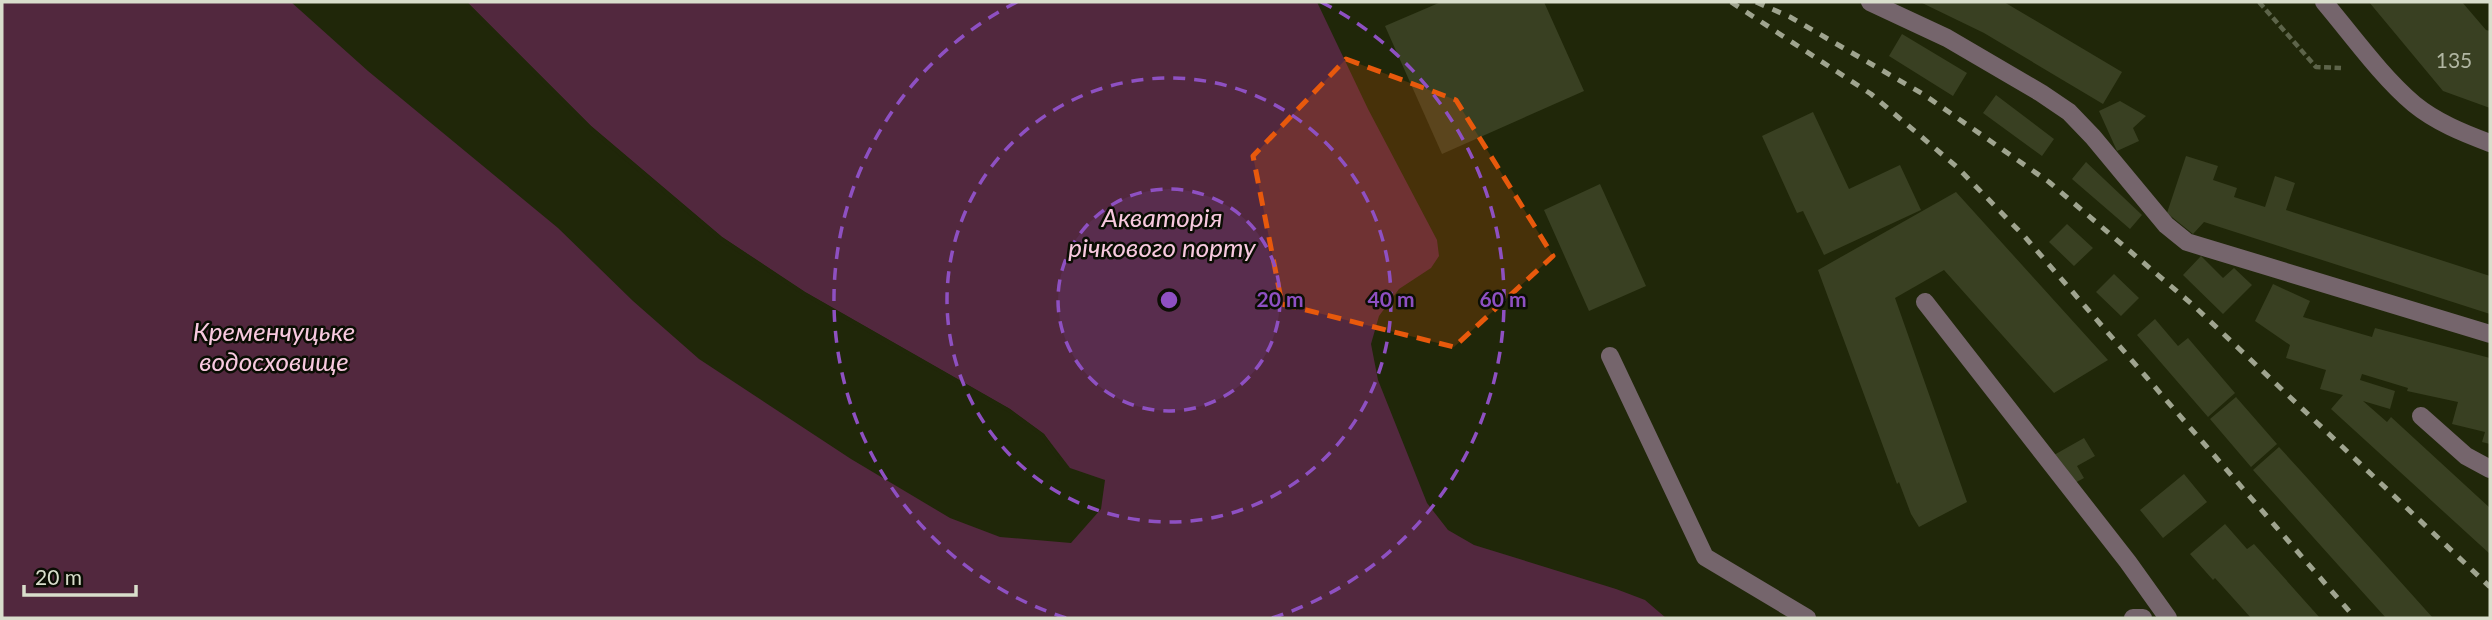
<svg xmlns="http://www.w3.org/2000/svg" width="2492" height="620" font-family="Lato,sans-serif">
  <rect width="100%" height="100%" fill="#202709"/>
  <path fill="#52283e" d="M 2,2 L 291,2 L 368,71 L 558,228 L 633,301 L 699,359 L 851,459 L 950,518 L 1000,537 L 1071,543 L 1101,509 L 1105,480 L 1070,468 L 1044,434 L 1010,409 L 805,292 L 722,237 L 591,126 L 467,2 L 1317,2 L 1368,109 L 1437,240 L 1439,256 L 1431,268 L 1399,289 L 1379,316 L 1371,344 L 1378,380 L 1427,503 L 1448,530 L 1474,545 L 1616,589 L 1645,600 L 1666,618 L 2,618 Z"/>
  <path fill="#202709" d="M 463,2 L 467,2 L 591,126 L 722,237 L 805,292 L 1010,409 L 1044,434 L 1059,456 L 1060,462 L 1042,437 L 1008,412 L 803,295 L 719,240 L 588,129 Z"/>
  <path fill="#394022" d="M 1441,2 L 1544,2 L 1584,91 L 1442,154 L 1385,26 Z
    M 1920,2 L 2004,2 L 2122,72 L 2103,104 L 1984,33 Z
    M 2369,2 L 2462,2 L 2486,30 L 2490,31 L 2490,108 L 2443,91 Z
    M 1902,34 L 1967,73 L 1953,96 L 1889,56 Z
    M 1996,95 L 2054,139 L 2042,156 L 1983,113 Z
    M 2120,101 L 2146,116 L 2133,128 L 2139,141 L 2117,151 L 2099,111 Z
    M 1813,112 L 1849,189 L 1900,165 L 1921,210 L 1824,255 L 1803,211 L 1797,213 L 1762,136 Z
    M 2186,156 L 2218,166 L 2213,180 L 2237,188 L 2234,197 L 2265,207 L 2275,176 L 2295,183 L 2286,210 L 2490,276 L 2490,314 L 2204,222 L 2193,234 L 2167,213 Z
    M 2086,162 L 2142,215 L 2130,229 L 2072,179 Z
    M 1600,184 L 1646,286 L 1589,311 L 1544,210 Z
    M 1956,192 L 2108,360 L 2054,393 L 1944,270 L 1895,298 L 1967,502 L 1919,527 L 1911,514 L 1899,482 L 1897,484 L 1818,270 Z
    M 2067,224 L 2093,248 L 2074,266 L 2049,242 Z
    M 2201,256 L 2223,278 L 2234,268 L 2252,285 L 2223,314 L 2183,275 Z
    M 2114,274 L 2139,298 L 2121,316 L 2096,292 Z
    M 2273,284 L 2310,301 L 2303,317 L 2372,337 L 2375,328 L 2490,358 L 2490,444 L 2482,442 L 2485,432 L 2452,424 L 2458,402 L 2407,391 L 2408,388 L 2362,374 L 2360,380 L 2395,391 L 2390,409 L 2363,401 L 2387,422 L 2391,417 L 2490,508 L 2490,554 L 2331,409 L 2343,395 L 2320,389 L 2326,370 L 2286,358 L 2290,345 L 2255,321 Z
    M 2155,319 L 2178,346 L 2188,338 L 2235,393 L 2208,417 L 2137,335 Z
    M 2236,397 L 2277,444 L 2251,467 L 2210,419 Z
    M 2084,438 L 2095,456 L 2077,466 L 2084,478 L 2071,485 L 2054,455 Z
    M 2279,447 L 2300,470 L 2433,618 L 2386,618 L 2339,566 L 2253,470 Z
    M 2184,474 L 2207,502 L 2163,538 L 2140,510 Z
    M 2225,524 L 2247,549 L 2254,544 L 2320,618 L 2251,618 L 2215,578 L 2213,580 L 2190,554 Z"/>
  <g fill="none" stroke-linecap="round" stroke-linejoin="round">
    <path stroke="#5d644a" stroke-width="4.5" stroke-dasharray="7 3.5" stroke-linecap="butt" d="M 2259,2 L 2316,67 L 2341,68"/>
    <path stroke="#75656c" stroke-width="18" d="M 1870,2 L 1947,38 L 2041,93 L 2069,112 L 2093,137 L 2166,225 L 2187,242 L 2490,334
      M 2324,2 C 2352,35 2381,76 2414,104 C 2436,122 2463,133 2490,143
      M 1925,302 L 2128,562 L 2168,618
      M 1610,356 L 1705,557 L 1807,618
      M 2421,416 L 2466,456 L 2490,469
      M 2133,618 L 2143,618"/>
    <path stroke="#9fa48f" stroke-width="5" stroke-dasharray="9 9" stroke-linecap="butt" d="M 1731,2 L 1871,94 L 1957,167 L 2025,237 L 2355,618
      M 1756,2 L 1790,17 L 1923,94 L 2049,182 L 2193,305 L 2490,587"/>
  </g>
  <path fill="#e8590c" fill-opacity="0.2" stroke="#e8590c" stroke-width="5" stroke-dasharray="14 9" stroke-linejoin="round" d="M 1346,59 L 1456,100 L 1553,256 L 1454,347 L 1282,304 L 1253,156 Z"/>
  <circle cx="1169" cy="300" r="111" fill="#8e50c2" fill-opacity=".12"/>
  <g fill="none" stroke="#8e50c2" stroke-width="3.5" stroke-dasharray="12 9">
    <circle cx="1169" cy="300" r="111"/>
    <circle cx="1169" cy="300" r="222"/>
    <path d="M1066 618A334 334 0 0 1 1017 2M1321 2A334 334 0 0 1 1272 618"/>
  </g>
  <g text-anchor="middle" stroke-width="5" stroke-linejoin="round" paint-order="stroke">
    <g font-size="21" fill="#b1b6a2">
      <text x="2454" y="68">135</text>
    </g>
    <g font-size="26" font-style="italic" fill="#f8c9df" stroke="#0b0e04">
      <text x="1162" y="227">Акваторія<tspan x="1162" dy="30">річкового порту</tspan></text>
      <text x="274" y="341">Кременчуцьке<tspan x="274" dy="30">водосховище</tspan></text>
    </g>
  </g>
  <circle cx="1169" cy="300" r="10" fill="#8e50c2" stroke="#0b0e04" stroke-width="3.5"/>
  <g font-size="21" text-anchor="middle" font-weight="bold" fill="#8e50c2" stroke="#0b0e04" stroke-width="5" stroke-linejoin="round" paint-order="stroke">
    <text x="1280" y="307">20 m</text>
    <text x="1391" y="307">40 m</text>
    <text x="1503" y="307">60 m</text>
  </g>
  <rect width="2492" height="620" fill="none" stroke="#d9decc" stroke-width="7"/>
  <path d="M24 585v10h112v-10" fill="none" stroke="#d9decc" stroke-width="3.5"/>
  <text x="35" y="585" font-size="21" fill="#d9decc" stroke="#0b0e04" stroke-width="5" paint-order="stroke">20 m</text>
</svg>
